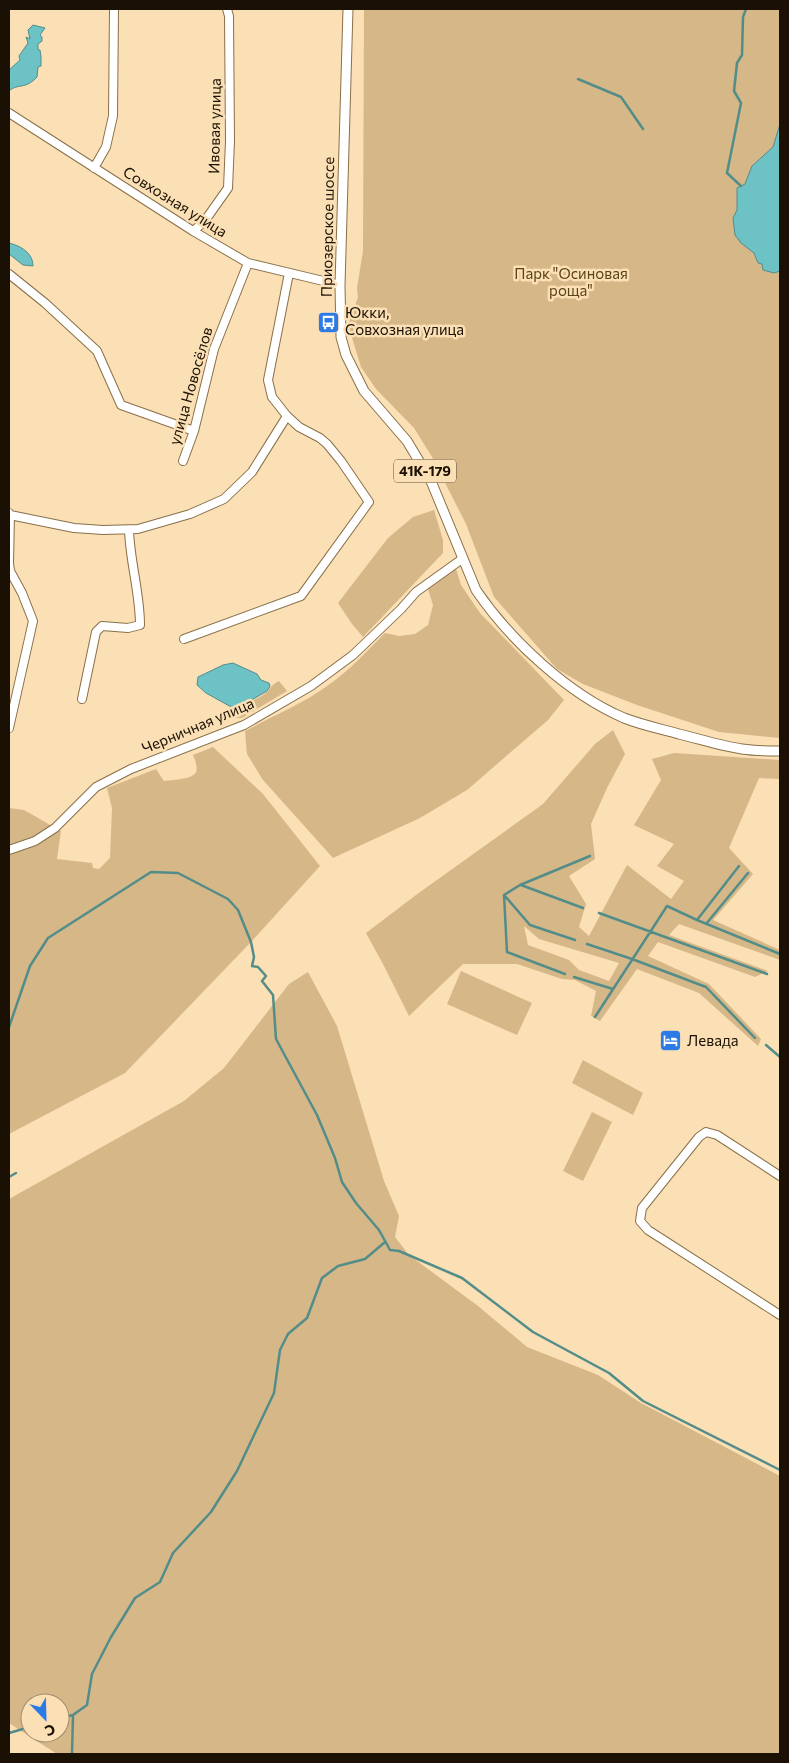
<svg xmlns="http://www.w3.org/2000/svg" width="789" height="1763" font-family="Commissioner,sans-serif">
  <rect width="100%" height="100%" fill="#fbdfb5"/>
  <path fill="#d6b787" fill-rule="evenodd" d="M 364,9 L 780,9 L 780,738 L 719,732 L 637,705 L 583,684 L 557,669 L 494,597 L 466,524 L 432,457 L 414,428 L 376,389 L 361,367 L 348,325 L 358,297 L 357,288 L 363,251 Z
    M 434,510 L 443,540 L 443,553 L 363,637 L 352,624 L 338,603 L 388,538 L 413,517 Z
    M 456,569 L 461,585 L 480,613 L 564,700 L 548,720 L 467,790 L 420,818 L 333,858 L 263,780 L 247,754 L 245,731 C 272,716 303,704 327,686 C 349,671 367,651 385,633 L 399,636 L 415,634 L 428,625 L 433,605 L 428,589 Z
    M 279,681 L 287,691 L 242,718 L 236,718 L 234,715 C 242,701 256,702 267,692 C 271,687 273,684 279,681 Z
    M 613,730 L 625,754 L 607,788 L 591,824 L 595,859 L 569,876 L 586,904 L 579,927 L 589,936 L 627,865 L 671,899 L 684,881 L 657,866 L 674,844 L 634,825 L 661,780 L 652,759 L 674,753 L 780,760 L 780,779 L 759,778 L 729,848 L 753,874 L 713,920 L 780,950 L 780,960 L 679,924 L 669,935 L 768,971 L 755,977 L 658,942 L 648,956 L 709,984 L 761,1039 L 758,1046 L 699,993 L 637,969 L 600,1021 L 591,1016 L 596,991 L 575,980 L 562,979 L 517,964 L 463,964 L 409,1016 L 383,964 L 366,933 L 416,895 L 543,804 L 595,744 ZM 524,926 L 539,939 L 619,963 L 609,981 L 579,970 L 569,960 L 528,945 Z
    M 213,747 L 263,794 L 320,866 L 251,942 L 125,1073 L 9,1134 L 9,808 L 24,810 L 61,831 L 57,859 L 92,863 L 93,868 L 99,869 L 110,858 L 112,808 L 107,788 L 156,769 L 164,781 C 172,780 194,779 196,772 C 198,767 195,760 193,755 Z
    M 461,971 L 532,1003 L 517,1035 L 447,1004 Z
    M 308,972 L 337,1026 L 384,1181 L 399,1216 L 395,1237 L 409,1255 L 478,1306 L 527,1347 L 598,1375 L 641,1403 L 780,1476 L 780,1754 L 57,1754 L 9,1723 L 9,1199 L 184,1101 L 224,1068 L 289,984 ZM 30,1703 L 60,1703 L 60,1733 L 30,1733 Z
    M 583,1060 L 643,1093 L 633,1115 L 572,1083 Z
    M 592,1112 L 612,1122 L 583,1181 L 563,1171 Z"/>
  <path fill="#6cc2c4" stroke="#538d8a" d="M 33,25 L 45,28 L 40,35 L 42,37 L 42,41 L 38,44 L 38,50 L 40,50 L 41,57 L 41,66 L 38,67 L 37,77 C 25,90 18,83 9,91 L 9,70 L 20,60 L 19,56 L 28,43 L 26,37 L 30,39 L 28,30 Z
    M 780,124 L 780,271 L 774,273 L 763,270 L 762,264 L 758,263 L 754,253 L 741,243 L 735,235 L 733,218 L 737,210 L 737,188 L 745,184 L 752,166 L 773,147 Z
    M 9,243 C 21,246 33,253 33,266 L 23,265 L 9,254 Z
    M 233,663 L 257,674 L 261,680 L 269,683 L 270,686 L 267,691 L 238,708 L 233,708 L 206,693 L 197,685 L 198,677 L 223,665 Z"/>
  <g fill="none" stroke-linecap="round" stroke-linejoin="round">
    <path stroke="#538d8a" stroke-width="2.5" d="M 578,79 L 621,97 L 643,129
      M 741,186 L 727,173 L 741,103 L 734,91 L 737,63 L 742,55 L 743,17 L 746,9
      M 521,885 L 583,908
      M 505,896 L 530,925 L 575,940
      M 599,913 L 767,974
      M 697,920 L 780,954
      M 706,924 L 748,873
      M 587,944 L 632,959 L 706,987 L 755,1038
      M 565,974 L 507,952 L 504,895 L 520,885 L 590,856
      M 574,977 L 613,989
      M 595,1017 L 667,906 L 697,920 L 739,866
      M 9,1027 L 30,966 L 48,938 L 151,872 L 178,873 L 228,899 L 238,910 L 251,942 L 254,957 L 252,966 L 258,967 L 266,976 L 262,981 L 273,995 L 276,1039 L 317,1115 L 335,1158 L 342,1182 L 356,1203 L 379,1230 L 390,1250 L 399,1251 L 462,1278 L 533,1332 L 609,1373 L 643,1401 L 780,1470
      M 766,1045 L 780,1057
      M 9,1177 L 16,1173
      M 60,1718 L 73,1715 L 87,1705 L 92,1674 L 111,1637 L 135,1598 L 160,1582 L 173,1553 L 211,1512 L 237,1471 L 274,1393 L 280,1350 L 288,1334 L 307,1318 L 322,1278 L 338,1266 L 365,1259 L 385,1242
      M 9,1733 L 30,1727
      M 72,1754 L 73,1715"/>
    <defs>
      <path id="minor" d="M 9,113 L 193,231 L 248,263 L 340,285
        M 94,168 L 106,147 L 113,116 L 114,9
        M 193,231 L 204,222 L 228,188 L 230,141 L 229,16 L 227,9
        M 9,274 L 45,303 L 97,351 L 121,405 L 194,431
        M 183,461 L 194,431 L 214,349 L 248,263
        M 9,513 L 10,515 L 74,528 L 103,530 L 138,529 L 190,514 L 224,499 L 252,472 L 287,416
        M 9,563 L 10,571 L 22,593 L 33,621 L 9,728
        M 9,563 L 10,515
        M 184,639 L 301,596 L 369,502 L 341,461 L 327,444 L 320,438 L 299,427 L 287,416 L 272,397 L 268,380 L 289,273
        M 82,699 L 96,632 L 102,626 L 128,628 L 140,625 C 140,593 130,562 129,530
        M 9,850 L 35,841 L 55,828 L 96,787 L 131,769 L 244,725 L 311,686 L 353,655 L 401,609 L 416,592 L 462,559
        M 780,1176 L 717,1135 L 706,1132 L 699,1137 L 642,1208 L 640,1221 L 648,1230 L 780,1315"/>
      <path id="major" d="M 348,9 L 340,285 L 341,337 L 346,355 L 364,391 L 407,441 L 431,481 L 476,590 C 510,640 568,694 624,718 C 642,725 661,729 679,734 C 700,739 721,746 742,749 C 755,751 768,751 780,751"/>
    </defs>
    <use href="#minor" stroke="#897049" stroke-width="10"/>
    <use href="#major" stroke="#897049" stroke-width="11"/>
    <use href="#minor" stroke="#fff" stroke-width="8"/>
    <use href="#major" stroke="#fff" stroke-width="9"/>
  </g>
  <defs>
    <symbol id="bus-square" viewBox="-11 -11 22 22"><rect x="-9" y="-9" width="18" height="18" rx="4" fill="#2c7ae6" stroke="#fbdfb5"/><path d="M-5-6H5V4H4V6H2V4H-2V6H-4V4H-5ZM-3.5-4V0h7V-4ZM-3.5 1.2v1.5H-2V1.2ZM2 1.2v1.5H3.5V1.2Z" fill="#fff"/></symbol>
    <symbol id="hotel-square" viewBox="-11 -11 22 22"><rect x="-9" y="-9" width="18" height="18" rx="4" fill="#2c7ae6" stroke="#fbdfb5"/><path d="M-6-4.5h1.5V1H6V5H4.5V3h-9V5H-6ZM-4 0a1.8 1.8 0 1 1 3.6 0ZM.5 0V-2.5h3Q6-2.5 6 0Z" fill="#fff"/></symbol>
  </defs>
  <g fill-rule="evenodd">
    <use href="#bus-square" x="316" y="310" width="25" height="25"/>
    <use href="#hotel-square" x="658" y="1028" width="25" height="25"/>
  </g>
  <g text-anchor="middle" stroke-width="5" stroke-linejoin="round" paint-order="stroke">
    <rect fill="#fbdfb5" stroke="#5e4e38" stroke-width="1" x="394" y="459.5" width="62" height="23" rx="4"/>
    <g font-size="14" font-weight="bold" fill="#1a1003">
      <text x="425" y="476">41К-179</text>
    </g>
    <g font-size="15" fill="#1a1003" stroke="#fbdfb5">
      <text transform="translate(215 126) rotate(-89)" y="5">Ивовая улица</text>
      <text transform="translate(175 202) rotate(32)" y="5">Совхозная улица</text>
      <text transform="translate(328 227) rotate(-89)" y="5">Приозерское шоссе</text>
      <text transform="translate(191 386) rotate(-74)" y="5">улица Новосёлов</text>
      <text transform="translate(198 726) rotate(-23)" y="5">Черничная улица</text>
    </g>
    <g font-size="15" fill="#5c4318" stroke="#fbdfb5">
      <text x="571" y="279">Парк "Осиновая<tspan x="571" dy="17">роща"</tspan></text>
    </g>
    <g font-size="15" fill="#1a1003" stroke="#fbdfb5" text-anchor="start">
      <text x="345" y="318">Юкки,<tspan x="345" dy="17">Совхозная улица</tspan></text>
      <text x="687" y="1046">Левада</text>
    </g>
  </g>
  <rect width="789" height="1763" fill="none" stroke="#1a1003" stroke-width="20"/>
  <g transform="translate(45 1718) rotate(157)"><circle r="24" fill="#fbdfb5" stroke="#a18c6e"/>
  <path d="M0-4L9 19L0 12L-9 19Z" fill="#2c7ae6"/>
  <text y="-8" font-size="14" font-weight="bold" text-anchor="middle" fill="#1a1003">С</text>
  </g>
</svg>
